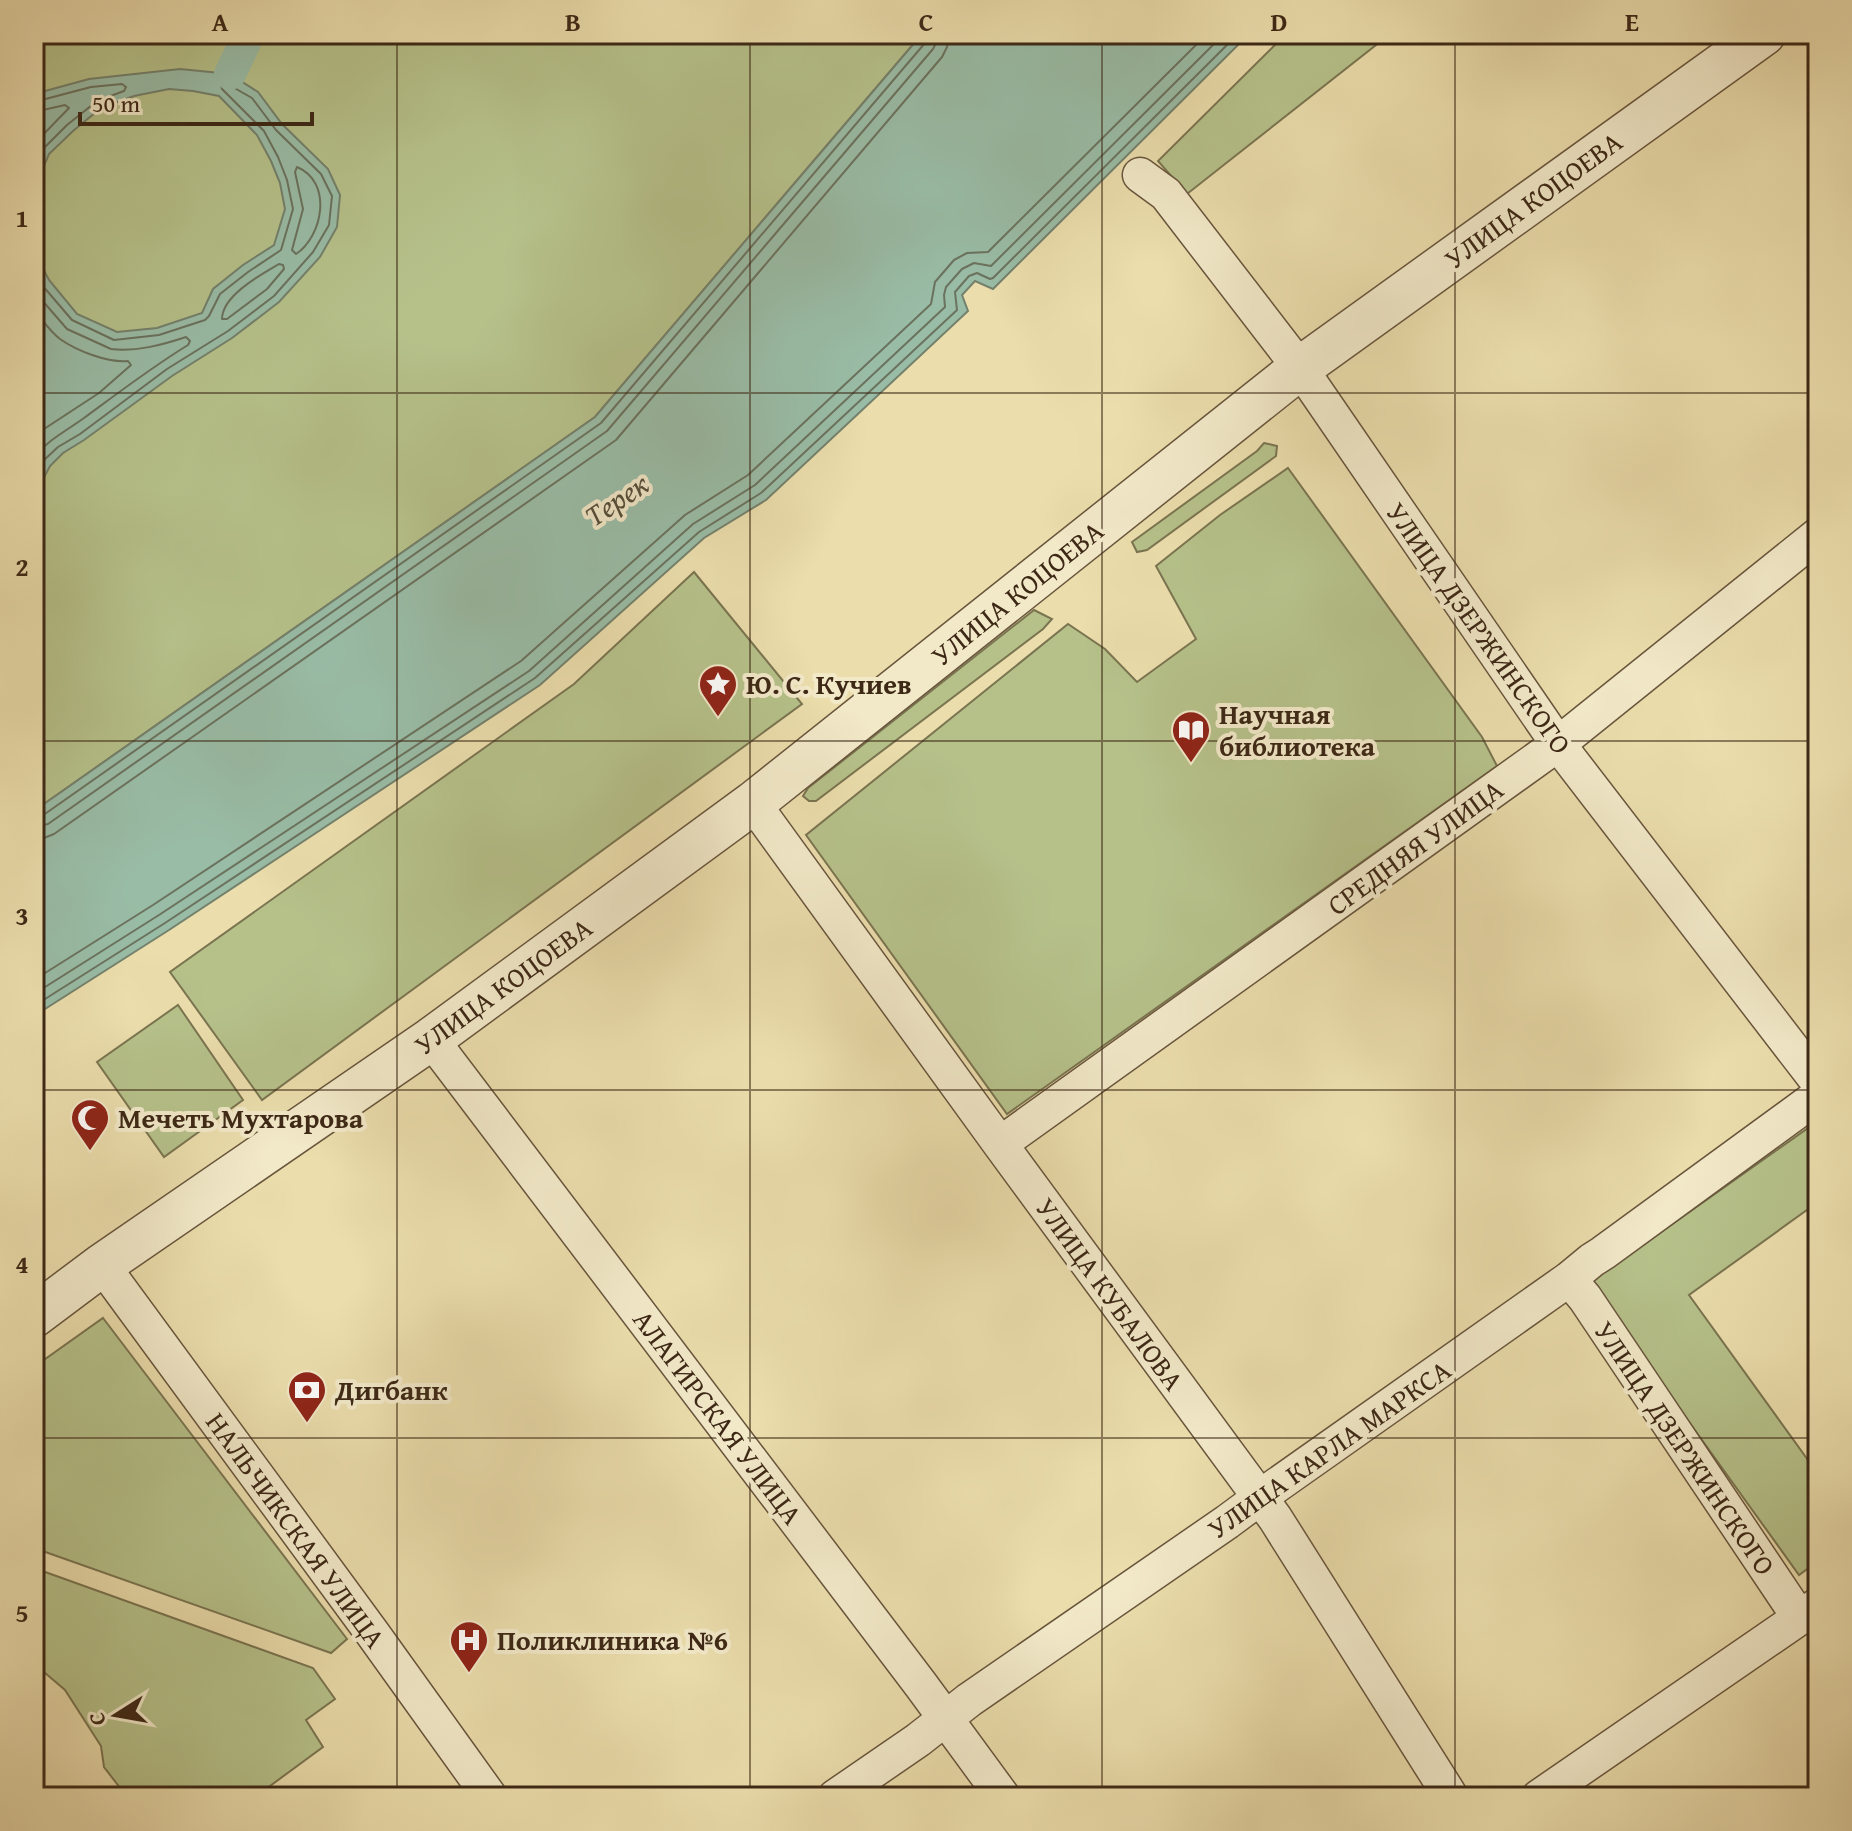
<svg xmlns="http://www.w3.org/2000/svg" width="1852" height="1831" font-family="'Gentium Book Plus',serif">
  <rect width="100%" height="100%" fill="#ebddac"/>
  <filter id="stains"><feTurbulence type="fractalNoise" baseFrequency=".0025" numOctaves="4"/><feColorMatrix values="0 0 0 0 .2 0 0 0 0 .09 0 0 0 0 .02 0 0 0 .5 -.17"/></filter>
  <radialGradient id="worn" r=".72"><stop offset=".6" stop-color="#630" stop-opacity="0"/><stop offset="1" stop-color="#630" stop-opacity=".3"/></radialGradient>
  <path fill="#b6c18a" stroke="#7a7450" stroke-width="2" d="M 34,34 L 922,34 L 595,417 L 34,811 Z
    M 1286,34 L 1390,34 L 1187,194 L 1158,161 Z
    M 1264,443 L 1277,446 L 1276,456 L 1147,550 L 1137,552 L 1132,542 L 1257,451 Z
    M 1288,468 L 1482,737 L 1497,766 L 1007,1114 L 806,835 L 1068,624 L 1105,649 L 1137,682 L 1196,639 L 1156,566 L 1220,515 Z
    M 694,572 L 802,704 L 262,1100 L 170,972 L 574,684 Z
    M 1034,610 L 1052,619 L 1043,629 L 816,801 L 809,801 L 803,796 L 808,788 Z
    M 178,1005 L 243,1100 L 164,1157 L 97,1062 Z
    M 1818,1121 L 1818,1202 L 1689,1295 L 1818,1474 L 1818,1561 L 1799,1575 L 1589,1283 Z
    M 103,1318 L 347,1639 L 331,1653 L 34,1548 L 34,1367 Z
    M 34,1568 L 313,1668 L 335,1699 L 306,1720 L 323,1747 L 255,1797 L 127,1797 L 104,1767 L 101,1746 L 65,1690 L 44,1672 L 34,1668 Z"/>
  <path fill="#99bca6" stroke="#74816c" stroke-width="2" d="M 922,34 L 1249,34 L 993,289 L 975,281 L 962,295 L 968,311 L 766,500 L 704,538 L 540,685 L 169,930 L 34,1016 L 34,811 L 595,417 Z
    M 180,69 L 230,74 L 258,92 L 282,124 L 328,169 L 340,195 L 337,227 L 320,257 L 279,302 L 232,338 L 172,376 L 84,440 L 63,453 L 50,466 L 39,487 L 38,531 L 34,562 L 34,251 L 49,280 L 77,314 L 117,332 L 157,328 L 202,313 L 213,289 L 243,265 L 274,245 L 285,209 L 280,183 L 271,161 L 257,135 L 219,96 L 193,91 L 169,89 L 134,96 L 101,108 L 73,131 L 49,154 L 37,182 L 34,198 L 34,94 L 89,79 Z"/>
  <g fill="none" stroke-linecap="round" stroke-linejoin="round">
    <path stroke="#6b725e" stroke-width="2" d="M 34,102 L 91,87 L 122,84 L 126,87 L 124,91 L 97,101 L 67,125 L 43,149 L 34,169
      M 34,112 L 65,105 L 69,108 L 34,144
      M 297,167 C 333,182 323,236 296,254 L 292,250 L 303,209 L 295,172 Z
      M 279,264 L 283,265 L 284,269 L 267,289 L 227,319 L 222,319 C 222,296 260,275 279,264 Z
      M 34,269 L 42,285 L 72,320 L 114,340 L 159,335 L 205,320 L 209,316 L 220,294 L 248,272 L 281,250 L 293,209 L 287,180 L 278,157 L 264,131 L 222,89 L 221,85 L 224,82 L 252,98 L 276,130 L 321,174 L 332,196 L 329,225 L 313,252 L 274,296 L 228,331 L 167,369 L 80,434 L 58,447 L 43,461 L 34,480
      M 34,291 L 67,329 L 111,349 C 136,352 162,345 186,337 L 190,341 L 188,345 C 152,367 118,393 84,418 C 66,431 48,440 34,457
      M 34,310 C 42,319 50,332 60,339 C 77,351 108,363 128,361 L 131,365 L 99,393 L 44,429 L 34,439
      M 34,817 L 42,816 L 601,423 L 925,43 L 927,34
      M 34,827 L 48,824 L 607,431 L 933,49 L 937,41 L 937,34
      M 34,839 L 44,838 L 54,834 L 616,440 L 942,57 L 947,47 L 949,34
      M 34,980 L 153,905 L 521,661 L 685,515 L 748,475 L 931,304 L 935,282 L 954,260 L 967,253 L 988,252 L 1207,34
      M 34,994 L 159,915 L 529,671 L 693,524 L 755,485 L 945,307 L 944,295 L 946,287 L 962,269 L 974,263 L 991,266 L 1224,34
      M 34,1006 L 165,923 L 535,678 L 699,532 L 761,493 L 957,310 L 955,292 L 969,276 L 977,273 L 990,279 L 993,278 L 1238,34"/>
    <path stroke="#99bca6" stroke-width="32" d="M 230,74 L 249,34"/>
    <defs>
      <path id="minor" d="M 1140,175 L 1166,194 L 1300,368 L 1558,744 L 1818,1082
        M 753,803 L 1000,1144 L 1275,1518 L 1451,1797
        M 431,1039 L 921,1685 L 1003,1797
        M 1000,1144 L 1558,744 L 1818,535
        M 102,1265 L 373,1634 L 490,1797
        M 1569,1279 L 1585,1298 L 1799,1617
        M 835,1797 L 918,1740 L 969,1700 L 1227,1522 L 1277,1485 L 1569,1279 L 1592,1260 L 1603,1253 L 1818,1096
        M 1539,1797 L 1818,1605"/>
      <path id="tertiary" d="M 34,1316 L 102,1265 L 431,1039 L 753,803 L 1300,368 L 1764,34"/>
    </defs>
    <use href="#minor" stroke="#68553c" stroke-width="37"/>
    <use href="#tertiary" stroke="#68553c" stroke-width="45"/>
    <use href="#minor" stroke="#f2e9c9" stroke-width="34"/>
    <use href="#tertiary" stroke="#f2e9c9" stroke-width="42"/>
  </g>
  <path fill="none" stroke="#3d2816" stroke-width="2" stroke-opacity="0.55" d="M 397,34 L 397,1797M 750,34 L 750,1797M 1102,34 L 1102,1797M 1455,34 L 1455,1797M 34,393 L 1818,393M 34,741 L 1818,741M 34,1090 L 1818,1090M 34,1438 L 1818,1438"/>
  <defs>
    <symbol id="sight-pin" viewBox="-11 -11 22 30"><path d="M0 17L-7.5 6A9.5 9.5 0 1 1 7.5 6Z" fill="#8f2418" stroke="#f2e9c9"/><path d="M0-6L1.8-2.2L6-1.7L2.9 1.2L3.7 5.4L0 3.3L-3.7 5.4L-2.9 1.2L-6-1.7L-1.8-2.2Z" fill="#fff"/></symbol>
    <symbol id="library-pin" viewBox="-11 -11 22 30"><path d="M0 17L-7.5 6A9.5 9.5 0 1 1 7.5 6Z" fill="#8f2418" stroke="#f2e9c9"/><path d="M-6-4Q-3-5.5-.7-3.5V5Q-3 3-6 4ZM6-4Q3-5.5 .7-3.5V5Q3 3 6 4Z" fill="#fff"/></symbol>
    <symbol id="mosque-pin" viewBox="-11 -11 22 30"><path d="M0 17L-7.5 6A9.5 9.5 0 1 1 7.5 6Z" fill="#8f2418" stroke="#f2e9c9"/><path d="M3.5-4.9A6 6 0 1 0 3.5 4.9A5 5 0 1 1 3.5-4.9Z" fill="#fff"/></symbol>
    <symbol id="bank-pin" viewBox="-11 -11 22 30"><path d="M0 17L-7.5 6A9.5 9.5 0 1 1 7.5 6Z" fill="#8f2418" stroke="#f2e9c9"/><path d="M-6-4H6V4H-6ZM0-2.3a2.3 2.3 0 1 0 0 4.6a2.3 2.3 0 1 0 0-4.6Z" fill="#fff"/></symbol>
    <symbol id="hospital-pin" viewBox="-11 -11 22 30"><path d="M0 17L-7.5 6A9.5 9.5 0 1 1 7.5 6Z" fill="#8f2418" stroke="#f2e9c9"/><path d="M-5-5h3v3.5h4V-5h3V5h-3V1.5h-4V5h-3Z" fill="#fff"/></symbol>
  </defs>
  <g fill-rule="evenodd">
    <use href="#sight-pin" x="696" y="662" width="44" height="60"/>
    <use href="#library-pin" x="1169" y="708" width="44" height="60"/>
    <use href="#mosque-pin" x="68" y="1096" width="44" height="60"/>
    <use href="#bank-pin" x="285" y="1368" width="44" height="60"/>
    <use href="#hospital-pin" x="447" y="1618" width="44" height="60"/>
  </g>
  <g text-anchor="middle" stroke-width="8" stroke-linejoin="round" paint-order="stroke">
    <g font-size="28" fill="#3d2816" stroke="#f2e9c9">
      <text transform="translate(1533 200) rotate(-36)" y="10">УЛИЦА КОЦОЕВА</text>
      <text transform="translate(1017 593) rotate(-39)" y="10">УЛИЦА КОЦОЕВА</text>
      <text transform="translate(1479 628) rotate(55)" y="10">УЛИЦА ДЗЕРЖИНСКОГО</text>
      <text transform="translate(1415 847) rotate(-36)" y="10">СРЕДНЯЯ УЛИЦА</text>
      <text transform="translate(503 986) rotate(-36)" y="10">УЛИЦА КОЦОЕВА</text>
      <text transform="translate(1110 1294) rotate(54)" y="10">УЛИЦА КУБАЛОВА</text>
      <text transform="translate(718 1417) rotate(53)" y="10">АЛАГИРСКАЯ УЛИЦА</text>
      <text transform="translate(1685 1448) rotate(56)" y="10">УЛИЦА ДЗЕРЖИНСКОГО</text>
      <text transform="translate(1329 1449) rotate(-35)" y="10">УЛИЦА КАРЛА МАРКСА</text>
      <text transform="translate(296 1530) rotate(54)" y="10">НАЛЬЧИКСКАЯ УЛИЦА</text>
    </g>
    <g font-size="28" font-weight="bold" fill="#3d2816" stroke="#f2e9c9" text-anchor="start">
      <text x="746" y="694">Ю. С. Кучиев</text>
      <text x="1219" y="724">Научная<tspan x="1219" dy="32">библиотека</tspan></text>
      <text x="118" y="1128">Мечеть Мухтарова</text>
      <text x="335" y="1400">Дигбанк</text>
      <text x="497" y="1650">Поликлиника №6</text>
    </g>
    <g font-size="30" font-style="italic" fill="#544d3a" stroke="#f2e9c9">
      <text transform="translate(617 500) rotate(-34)" y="10">Терек</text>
    </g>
  </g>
  <rect width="1852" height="1831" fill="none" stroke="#ebddac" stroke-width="88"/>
  <g transform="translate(116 1715) rotate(259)" stroke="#f2e9c9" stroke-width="6" paint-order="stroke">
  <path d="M0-6L14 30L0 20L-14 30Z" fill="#3d2816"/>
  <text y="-12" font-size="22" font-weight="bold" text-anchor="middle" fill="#3d2816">С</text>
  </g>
  <path d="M80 112v12h232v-12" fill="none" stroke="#3d2816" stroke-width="4"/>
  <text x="92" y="112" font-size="24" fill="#3d2816" stroke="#f2e9c9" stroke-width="6" paint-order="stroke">50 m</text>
  <rect x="44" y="44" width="1764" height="1743" fill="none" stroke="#3d2816" stroke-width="3"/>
  <g font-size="26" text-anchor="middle" font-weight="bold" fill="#3d2816">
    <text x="220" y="31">A</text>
    <text x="573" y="31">B</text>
    <text x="926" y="31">C</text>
    <text x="1279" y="31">D</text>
    <text x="1632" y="31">E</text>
    <text x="22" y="227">1</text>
    <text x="22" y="576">2</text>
    <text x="22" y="925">3</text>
    <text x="22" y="1273">4</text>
    <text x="22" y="1622">5</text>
  </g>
  <rect width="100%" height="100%" filter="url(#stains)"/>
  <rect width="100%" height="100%" fill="url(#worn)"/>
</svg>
